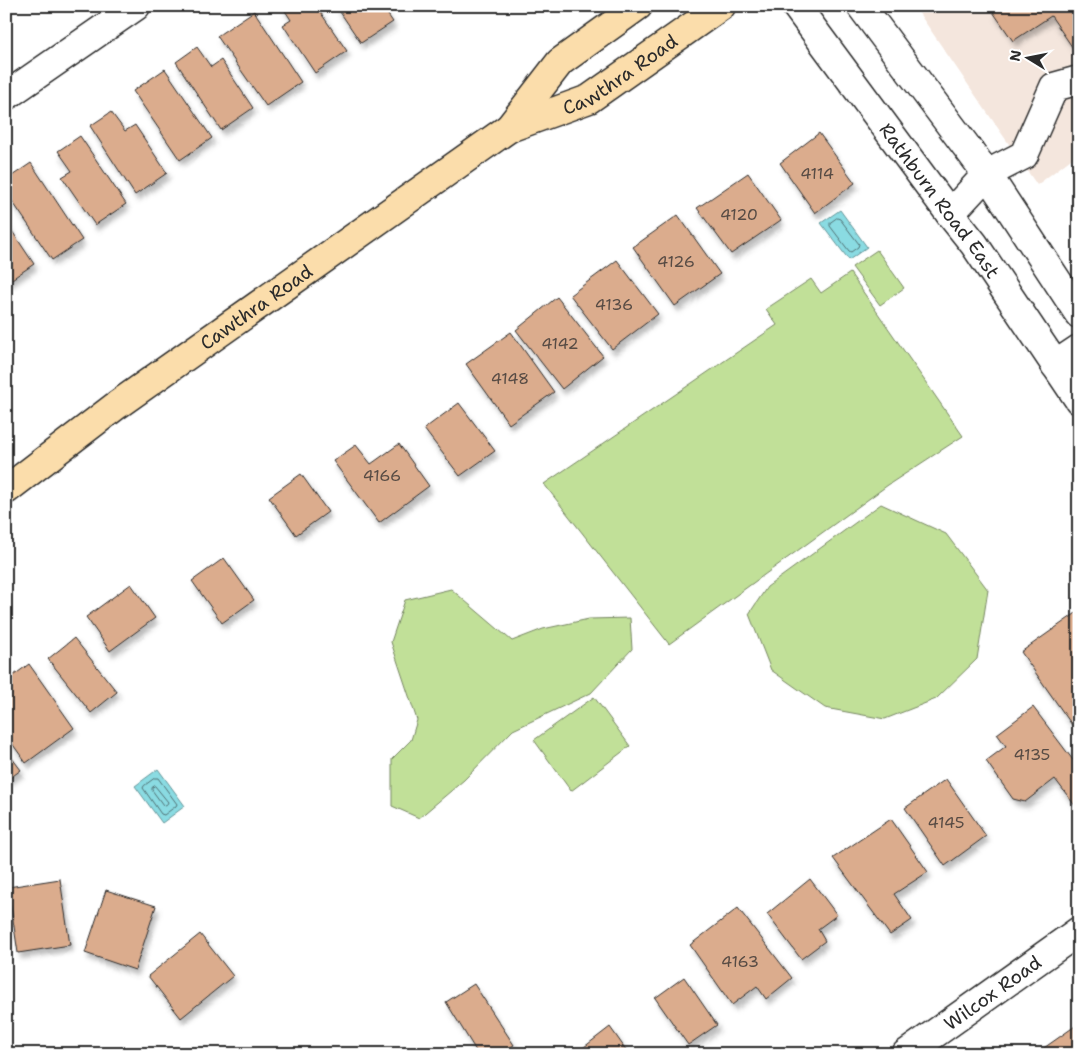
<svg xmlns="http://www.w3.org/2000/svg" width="1085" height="1060" font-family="'Shantell Sans',sans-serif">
  <defs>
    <filter id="shadow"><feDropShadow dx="3" dy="5.5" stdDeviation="2.5" flood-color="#0004"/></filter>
  </defs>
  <rect width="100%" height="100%" fill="#fff"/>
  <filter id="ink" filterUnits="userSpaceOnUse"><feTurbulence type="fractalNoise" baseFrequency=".02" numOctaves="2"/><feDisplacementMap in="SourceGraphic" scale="10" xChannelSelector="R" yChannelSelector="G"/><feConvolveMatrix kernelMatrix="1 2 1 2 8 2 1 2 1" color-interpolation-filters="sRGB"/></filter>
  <g filter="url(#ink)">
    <path fill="#f4e6dd" d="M 914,6 L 1079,6 L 1079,153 L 1037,185 Z"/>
    <path fill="#c1e098" stroke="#768662" d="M 877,250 L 904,288 L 880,305 L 852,267 Z
      M 850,273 L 963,436 L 888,485 L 669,644 L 544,484 L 777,325 L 766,309 L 811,279 L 821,293 Z
      M 881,504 L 946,534 L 988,590 L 977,659 L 936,699 L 885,719 L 825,708 L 771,670 L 749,614 L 767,587 Z
      M 451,589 L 512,641 L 543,629 L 589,619 L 630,618 L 632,649 L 591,693 L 513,730 L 464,780 L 419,818 L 392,806 L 392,759 L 411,740 L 417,720 L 391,642 L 405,600 Z
      M 594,697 L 630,746 L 571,791 L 534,740 Z"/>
    <path fill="#8adbe2" stroke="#649599" d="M 840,210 L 867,247 L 849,260 L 821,223 Z
      M 158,769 L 185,806 L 162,823 L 135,786 Z"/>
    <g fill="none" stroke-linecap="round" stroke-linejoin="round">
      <path stroke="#517174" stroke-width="1" d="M 837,218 L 840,219 L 859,244 L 858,247 L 851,252 L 849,251 L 830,226 L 830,223 Z
        M 155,778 L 158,778 L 177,804 L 176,806 L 164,815 L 161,814 L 143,788 L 144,786 Z
        M 155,786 L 168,802 L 166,806 L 163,805 L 152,790 L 152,788 Z"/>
    </g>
    <path fill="#dbac8d" stroke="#2b2b2b" filter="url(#shadow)" d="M 282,6 L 316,6 L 347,51 L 315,73 L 283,25 L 291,20 Z
      M 336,6 L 382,6 L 393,22 L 361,43 Z
      M 1001,6 L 1079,6 L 1079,57 L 1051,16 L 1013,41 L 993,12 Z
      M 254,11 L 301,82 L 266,106 L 217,36 Z
      M 197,47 L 211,67 L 221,60 L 253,108 L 221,130 L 176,62 Z
      M 165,69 L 212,138 L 180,160 L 133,91 Z
      M 111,112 L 125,131 L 135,125 L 167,173 L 135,195 L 90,126 Z
      M 819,133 L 855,183 L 815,213 L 780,163 Z
      M 80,136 L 126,204 L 95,225 L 62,177 L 72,171 L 58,151 Z
      M 31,163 L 82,240 L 52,260 L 6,192 L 6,180 Z
      M 748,173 L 781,220 L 731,254 L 697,208 Z
      M 678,215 L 720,274 L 675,306 L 633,247 Z
      M 6,222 L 34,264 L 6,283 Z
      M 617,260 L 658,314 L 612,349 L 570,295 Z
      M 557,297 L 603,356 L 562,389 L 516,330 Z
      M 511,332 L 554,392 L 509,424 L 466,364 Z
      M 459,403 L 495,451 L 460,476 L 424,429 Z
      M 399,444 L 429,486 L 379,523 L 333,461 L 356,445 L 371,464 Z
      M 301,474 L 328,512 L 296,535 L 269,497 Z
      M 224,558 L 254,600 L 222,623 L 192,581 Z
      M 131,584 L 155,618 L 110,651 L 86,617 Z
      M 1079,611 L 1079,735 L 1021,652 Z
      M 74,638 L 117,692 L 91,713 L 48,659 Z
      M 29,664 L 74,728 L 26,763 L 6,735 L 6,681 Z
      M 1033,707 L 1079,768 L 1079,811 L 1055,779 L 1025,802 L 1013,799 L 986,761 L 1006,746 L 997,734 Z
      M 6,750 L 21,770 L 6,781 Z
      M 946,779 L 986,836 L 945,866 L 905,808 Z
      M 891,819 L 928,872 L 894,894 L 912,920 L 890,935 L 833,858 Z
      M 60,879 L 70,945 L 18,953 L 8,887 Z
      M 810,879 L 837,915 L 818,929 L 825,941 L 801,959 L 767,914 Z
      M 106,890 L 156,906 L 135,970 L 85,953 Z
      M 738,908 L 792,978 L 766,999 L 757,986 L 732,1005 L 690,945 Z
      M 200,934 L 233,976 L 181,1018 L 148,976 Z
      M 684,977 L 717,1025 L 688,1045 L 655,998 Z
      M 474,984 L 514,1045 L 500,1054 L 478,1054 L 446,1002 Z
      M 1078,1024 L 1079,1054 L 1044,1054 L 1041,1050 Z
      M 610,1027 L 629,1054 L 575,1054 Z"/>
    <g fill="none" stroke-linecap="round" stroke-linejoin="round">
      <defs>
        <g id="minor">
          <path id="s1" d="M 796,6 L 950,214 L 974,244 L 1079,400"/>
          <path d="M 861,6 L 987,174 L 1079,314"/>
          <path d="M 6,96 L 136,6"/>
          <path d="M 950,214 L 987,174 L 1024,155 L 1054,87 L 1079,80"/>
          <path d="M 1055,365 L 1079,349"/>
          <path id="s2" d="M 906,1054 L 1079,931"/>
        </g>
        <g id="major">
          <path id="s3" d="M 509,128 L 589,99 L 721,6"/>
          <path id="s4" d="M 6,490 L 117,405 L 509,128 L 560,62 L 638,6"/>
        </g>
      </defs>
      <use href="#minor" stroke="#2b2b2b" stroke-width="31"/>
      <use href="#major" stroke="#2b2b2b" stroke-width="31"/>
      <use href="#minor" stroke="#fff" stroke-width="28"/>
      <use href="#major" stroke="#fbddab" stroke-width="28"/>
    </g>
  </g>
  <g text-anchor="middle" stroke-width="5" stroke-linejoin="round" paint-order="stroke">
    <g font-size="16" fill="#574b44">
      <text x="817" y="179">4114</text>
      <text x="739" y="220">4120</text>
      <text x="676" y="267">4126</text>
      <text x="614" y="310">4136</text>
      <text x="560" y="349">4142</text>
      <text x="510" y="384">4148</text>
      <text x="382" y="481">4166</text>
      <text x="1032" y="760">4135</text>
      <text x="946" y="828">4145</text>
      <text x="740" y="967">4163</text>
    </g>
    <g font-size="19" fill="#2b2b2b" stroke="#fff">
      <text dy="7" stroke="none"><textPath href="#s3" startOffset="124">Cawthra Road</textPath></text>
      <text dy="7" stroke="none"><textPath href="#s1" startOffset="242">Rathburn Road East</textPath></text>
      <text dy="7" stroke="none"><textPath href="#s4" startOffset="310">Cawthra Road</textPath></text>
      <text dy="7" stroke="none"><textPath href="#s2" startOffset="106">Wilcox Road</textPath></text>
    </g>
  </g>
  <rect width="1085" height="1060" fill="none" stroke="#fff" stroke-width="25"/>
  <rect x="12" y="12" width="1060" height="1035" fill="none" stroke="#2b2b2b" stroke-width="2" filter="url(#ink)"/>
  <g transform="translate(1028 58) rotate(280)" stroke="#ffffff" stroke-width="4" paint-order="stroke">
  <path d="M0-4L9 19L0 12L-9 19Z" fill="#2b2b2b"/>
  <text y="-8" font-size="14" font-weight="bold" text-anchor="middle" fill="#2b2b2b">N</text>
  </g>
</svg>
